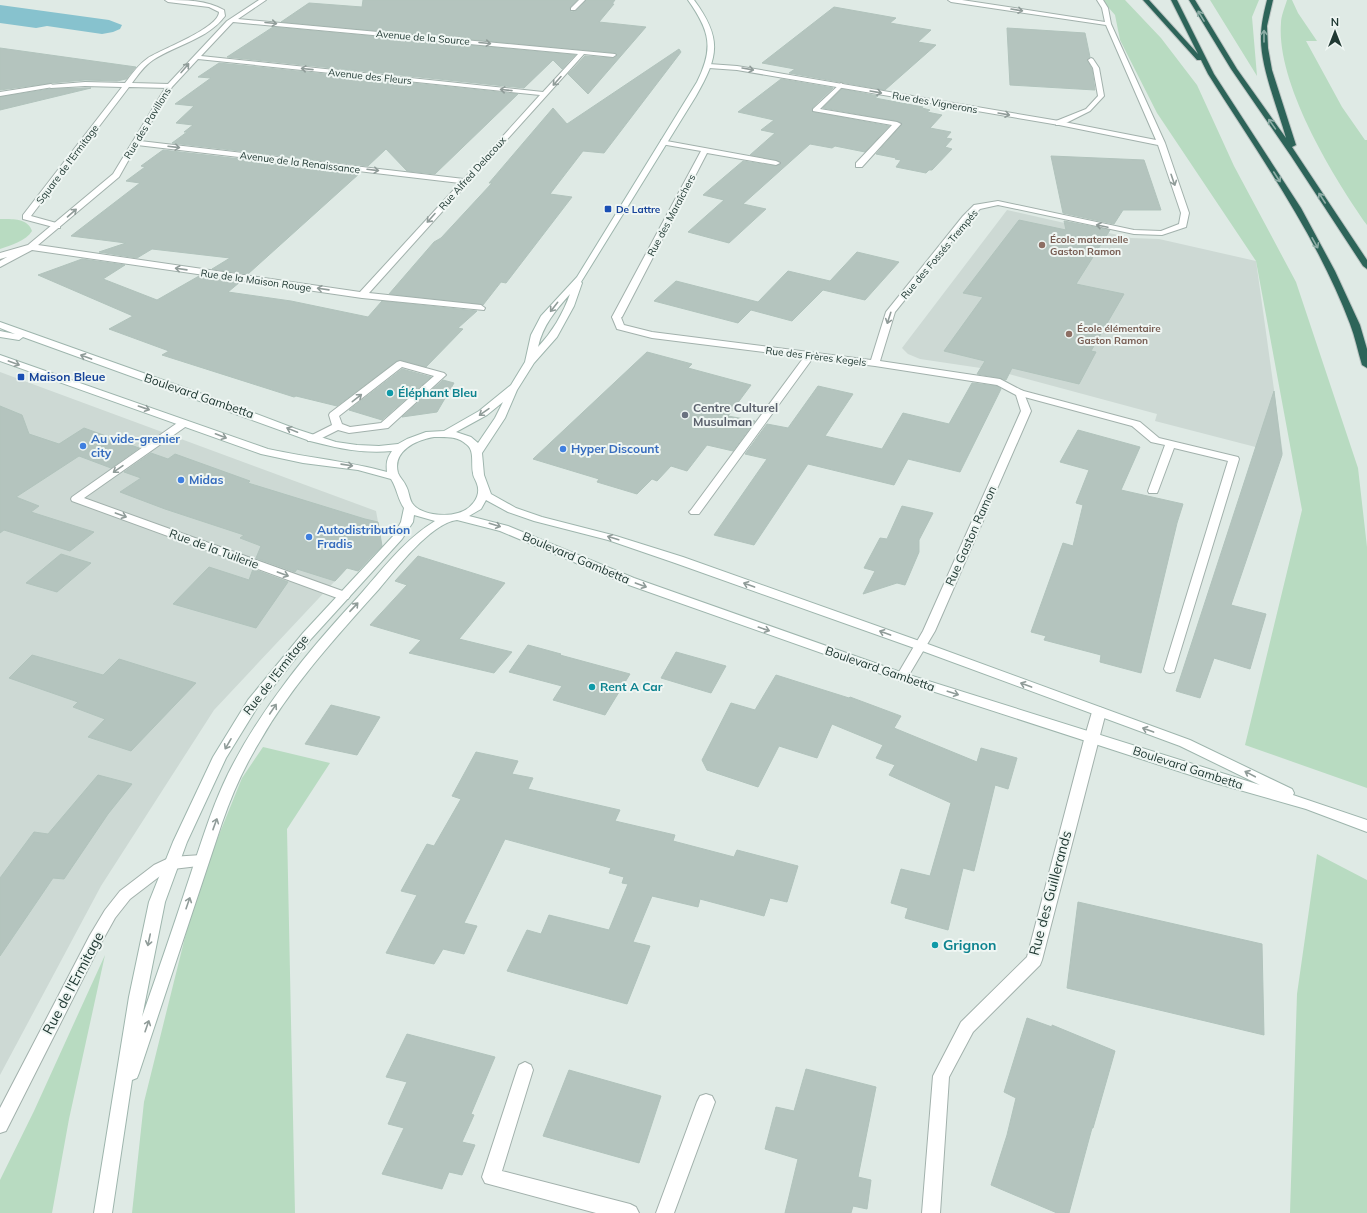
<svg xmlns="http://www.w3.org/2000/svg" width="1367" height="1213" font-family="Mulish,sans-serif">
  <rect width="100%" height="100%" fill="#dfeae5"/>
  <path fill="#cdd9d4" d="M 1007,210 L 1131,238 L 1159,239 L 1256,261 L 1283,454 L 1155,421 L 1157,414 L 994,370 L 920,359 L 908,354 L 902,348 Z
    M 0,372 L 376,511 L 380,533 L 214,710 L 101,886 L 0,1075 Z"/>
  <path fill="#b8dbc1" d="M 1102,0 L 1125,0 L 1161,38 L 1197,85 L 1234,166 L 1296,282 L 1358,468 L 1367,547 L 1367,788 L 1245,745 L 1302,510 L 1256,261 L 1157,113 L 1120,40 L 1115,15 Z
    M 1210,0 L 1259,0 L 1252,17 L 1257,76 Z
    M 1287,0 L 1292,0 L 1298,13 L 1317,41 L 1306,41 L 1342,107 L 1365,140 L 1367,140 L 1367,225 C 1333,177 1276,83 1281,23 C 1281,16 1285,7 1287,0 Z
    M 0,219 C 12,219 28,218 32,231 C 26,241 11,245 0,249 Z
    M 263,747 L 330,763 L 287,829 L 295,1213 L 132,1213 L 144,1102 L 197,889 L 242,778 Z
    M 1317,854 L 1367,880 L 1367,1213 L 1290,1213 L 1297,994 Z
    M 105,955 L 69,1119 L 52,1213 L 0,1213 L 0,1180 L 34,1111 Z"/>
  <path fill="#87c2ce" d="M 0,5 L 109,20 L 122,25 L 120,29 L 113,32 L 102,34 L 47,26 L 36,28 L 0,23 Z"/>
  <path fill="#b4c4be" stroke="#b1c3bc" d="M 363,0 L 577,0 L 570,7 L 571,12 L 576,11 L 586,0 L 615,0 L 612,4 L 614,4 L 599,22 L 646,27 L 588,94 L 568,74 L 585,56 L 613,58 L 617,55 L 616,53 L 281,22 L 309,3 L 362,7 Z
    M 834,7 L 896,18 L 890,23 L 931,30 L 918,42 L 936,45 L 885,90 L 789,73 L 795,69 L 762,63 Z
    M 273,27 L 575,55 L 562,69 L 553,60 L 524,88 L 227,57 Z
    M 1007,28 L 1085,33 L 1090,57 L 1087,60 L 1092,69 L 1095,90 L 1010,85 Z
    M 0,48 L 136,67 L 126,79 L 117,81 L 85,80 L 51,83 L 0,90 Z
    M 679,49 L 681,52 L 604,153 L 583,151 L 550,194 L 572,197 L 506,283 L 501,282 L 483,305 L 389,294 L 434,242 L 441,238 L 492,183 L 489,183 L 553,108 L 567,124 Z
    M 219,63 L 518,94 L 435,174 L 407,171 L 386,149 L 368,166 L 172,143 L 187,132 L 184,132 L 193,125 L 176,123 L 194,106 L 175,104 L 211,78 L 198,77 Z
    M 781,79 L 833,88 L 812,108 L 813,112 L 889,126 L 865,152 L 835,146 L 832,148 L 810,144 L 743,204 L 766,209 L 729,243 L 688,232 L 724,200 L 703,195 L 743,161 L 776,166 L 781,164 L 776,160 L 750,155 L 775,133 L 761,130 L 774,120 L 738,112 Z
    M 91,88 L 0,110 L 0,97 L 50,89 Z
    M 842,89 L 878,96 L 875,98 L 923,107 L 922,108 L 930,110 L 927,112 L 942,115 L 930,128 L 951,132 L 946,138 L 952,139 L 945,147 L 952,149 L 932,170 L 929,170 L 926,173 L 896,167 L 901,160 L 895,159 L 896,158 L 876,154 L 902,124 L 897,121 L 823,108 Z
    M 163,150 L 360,173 L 248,274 L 212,269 L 230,258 L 152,249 L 137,258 L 99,252 L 126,243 L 71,236 L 140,183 L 126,181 L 145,167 L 141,166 Z
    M 1051,156 L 1144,160 L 1161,210 L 1123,210 L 1114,224 L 1063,213 Z
    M 1019,220 L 1066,230 L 1064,221 L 1110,230 L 1076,284 L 1124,294 L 1091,351 L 1096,352 L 1079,384 L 1012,368 L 1006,380 L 1000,378 L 977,374 L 985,361 L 944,351 L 983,297 L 963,293 Z
    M 857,252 L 899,262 L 865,300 L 823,290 L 792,321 L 751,310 L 738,323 L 654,301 L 676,281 L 758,302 L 788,271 L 830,281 Z
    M 82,259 L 125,265 L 103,279 L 157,300 L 199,276 L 240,282 L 228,292 L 291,301 L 368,317 L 382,301 L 477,311 L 458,328 L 463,329 L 426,367 L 400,360 L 397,361 L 337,406 L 296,396 L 294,397 L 162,355 L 169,351 L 109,329 L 133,316 L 38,275 Z
    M 647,352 L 692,364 L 688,368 L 751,385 L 728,416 L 755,421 L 733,451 L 707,445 L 687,471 L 671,466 L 657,481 L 652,479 L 637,494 L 597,482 L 599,479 L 533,459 Z
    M 402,369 L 431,377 L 382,420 L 349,410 Z
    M 443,380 L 454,383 L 437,412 L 402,417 Z
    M 972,383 L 997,386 L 1001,389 L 960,472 L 908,459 L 894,485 L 808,464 L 754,545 L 714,535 L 767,459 L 745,454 L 767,424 L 788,428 L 818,386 L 853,394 L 825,436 L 882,449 L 903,413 L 949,424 Z
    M 1274,391 L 1282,455 L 1231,605 L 1266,614 L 1250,669 L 1214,658 L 1200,698 L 1176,691 Z
    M 0,406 L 22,415 L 29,434 L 59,444 L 84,428 L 139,448 L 111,468 L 79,456 L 16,497 L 39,506 L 31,512 L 94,532 L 70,551 L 4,530 L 0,533 Z
    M 1078,430 L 1140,447 L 1121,490 L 1183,504 L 1177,523 L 1141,673 L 1100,662 L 1101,655 L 1044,640 L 1046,636 L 1031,632 L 1063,543 L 1073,546 L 1083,505 L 1076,503 L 1089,470 L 1060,462 Z
    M 151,453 L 168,459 L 175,454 L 250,481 L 248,483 L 365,519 L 378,522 L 382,546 L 358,571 L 347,568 L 335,581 L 297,569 L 295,572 L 256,558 L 261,546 L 240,538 L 244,535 L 165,509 L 120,492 L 141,478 L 124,472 Z
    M 902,506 L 933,513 L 919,540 L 919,552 L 905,585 L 897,583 L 863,594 L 875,571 L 864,568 L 880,538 L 887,539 Z
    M 61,554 L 91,563 L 57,592 L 26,583 Z
    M 418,556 L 505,583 L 459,639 L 512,652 L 494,673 L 409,653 L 421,640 L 370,625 L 407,585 L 395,581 Z
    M 209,567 L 249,580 L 253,569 L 288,582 L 256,628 L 173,604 Z
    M 528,645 L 561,654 L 560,655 L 630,674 L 605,715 L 553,700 L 562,686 L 509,672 Z
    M 676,652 L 726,666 L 711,693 L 661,678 Z
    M 32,655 L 103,675 L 119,659 L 196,683 L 131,751 L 88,737 L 105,719 L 73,707 L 78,702 L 9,678 Z
    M 776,675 L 849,698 L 850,697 L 901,716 L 894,728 L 977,762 L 981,748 L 1017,758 L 1008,789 L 995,785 L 974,871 L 963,868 L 948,930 L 905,918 L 908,908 L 891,903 L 901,869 L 930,876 L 951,803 L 889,775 L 895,765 L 876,758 L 883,745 L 832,724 L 817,758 L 779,746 L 758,787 L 707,770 L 702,760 L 731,703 L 755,710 Z
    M 331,705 L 380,717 L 357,755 L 305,744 Z
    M 476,752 L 518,761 L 512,774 L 533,778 L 528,789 L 620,810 L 615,821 L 675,835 L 673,841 L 734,857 L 737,850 L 798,866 L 787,902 L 770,898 L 764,916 L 700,899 L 698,907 L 652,896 L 633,942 L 650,946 L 627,1004 L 507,971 L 527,930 L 541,934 L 549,915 L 609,930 L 628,884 L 622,883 L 624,877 L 609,873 L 611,868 L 505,839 L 464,923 L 477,926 L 464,954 L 443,949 L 434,964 L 386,953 L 417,895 L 401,891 L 427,844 L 434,846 L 461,799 L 452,796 Z
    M 98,775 L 132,784 L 108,814 L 64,879 L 53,878 L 0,956 L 0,878 L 34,832 L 48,834 Z
    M 1078,902 L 1262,944 L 1264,1035 L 1067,988 Z
    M 1027,1018 L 1052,1027 L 1052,1025 L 1115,1051 L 1093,1128 L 1092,1128 L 1069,1213 L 1057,1213 L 991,1185 L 1007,1135 L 1016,1098 L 1004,1092 Z
    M 407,1034 L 495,1057 L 471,1114 L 474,1115 L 462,1142 L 475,1145 L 462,1175 L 449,1172 L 442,1189 L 382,1174 L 404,1128 L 388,1124 L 407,1082 L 386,1077 Z
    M 806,1069 L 876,1087 L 858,1177 L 871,1180 L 867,1209 L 853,1206 L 851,1213 L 785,1213 L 798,1159 L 765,1149 L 776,1107 L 794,1111 Z
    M 569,1070 L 661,1096 L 639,1163 L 543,1136 Z"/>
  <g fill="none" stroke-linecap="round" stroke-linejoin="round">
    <defs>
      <path id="lane" d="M 165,0 C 186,0 206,0 224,10 L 225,16 C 208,39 176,45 153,60 C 144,66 138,75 132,83 L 169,84 L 172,86 L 169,88 L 129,87 L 31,216 L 60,224 L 60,228 L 57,228 L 23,219 L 23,215 L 122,87 L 85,86 L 51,88 L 48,86 L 49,85 L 85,82 L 125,83 C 132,74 138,65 148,58 C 162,49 219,28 219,12 L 209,7 L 168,2 Z
        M 579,0 L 585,0 L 575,10 L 571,10 L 571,8 Z
        M 1091,58 L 1093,59 L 1099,68 L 1104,96 L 1090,111 L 1062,125 L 1056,125 L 1056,121 L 1086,109 L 1098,96 L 1093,68 L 1088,60 Z
        M 841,83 L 844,85 L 820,109 L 897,122 L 901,124 L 862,167 L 856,167 L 856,163 L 892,125 L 813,111 L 813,109 Z
        M 661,140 L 776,161 L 780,163 L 776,165 L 707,153 L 622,317 L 617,320 L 614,319 L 612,317 L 701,151 L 661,144 Z
        M 810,352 L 815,355 L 699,514 L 691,514 L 689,512 L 691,510 L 807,353 Z
        M 400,361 L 444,373 L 446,375 L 388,428 L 349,433 L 338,430 L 316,441 L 308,441 L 307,439 L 308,437 L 332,425 L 329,415 L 330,413 L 397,362 ZM 402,367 L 434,376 L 381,423 L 350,427 L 342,424 L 339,416 Z
        M 1020,390 L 1140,422 L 1159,438 L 1238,457 L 1239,459 L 1174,672 L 1170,673 L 1166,672 L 1164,669 L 1228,461 L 1174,448 L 1158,491 L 1157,493 L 1149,493 L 1148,491 L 1165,445 L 1151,442 L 1132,426 L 1017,395 L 1015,393 L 1017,391 Z"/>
      <path id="street" d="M 259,0 L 266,0 L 238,19 L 615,54 L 616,55 L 613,57 L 584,54 L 369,293 L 481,305 L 485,308 L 484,310 L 362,298 L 32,250 L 0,267 L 0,261 L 7,257 L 0,259 L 0,253 L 28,245 L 113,174 L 167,85 L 227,21 ZM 233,22 L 578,54 L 543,92 L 201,56 ZM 198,59 L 540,95 L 464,179 L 140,141 L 172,87 ZM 137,145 L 460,183 L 360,292 L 38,245 L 119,177 Z
        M 948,0 L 962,0 L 1105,22 L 1102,8 L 1097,0 L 1103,0 L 1108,8 L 1111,24 L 1165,143 L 1189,213 L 1186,227 L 1162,235 L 1134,234 L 998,205 L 980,209 L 969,220 L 895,312 L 880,361 L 1000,379 L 1023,391 L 1031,411 L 935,631 L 906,680 L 902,681 L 898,680 L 896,677 L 923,631 L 1021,411 L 1016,395 L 997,385 L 875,366 L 652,338 L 617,329 L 612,317 L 617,314 L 620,315 L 624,325 L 652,332 L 871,360 L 886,312 L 963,216 L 974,205 L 998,201 L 1134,230 L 1161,231 L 1179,224 L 1181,213 L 1158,145 L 1059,125 L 737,70 L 709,68 L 706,66 L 709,64 L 737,66 L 1059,121 L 1156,140 L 1106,25 L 951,2 Z
        M 51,84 L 54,86 L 53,87 L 0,96 L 0,92 Z
        M 184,420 L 189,423 L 188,425 L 84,498 L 348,593 L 350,596 L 348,599 L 340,599 L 72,501 L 71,499 L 72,497 L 180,421 Z
        M 1099,707 L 1104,709 L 1106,712 L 1042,960 L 1040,965 L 973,1032 L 949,1077 L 940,1213 L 922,1213 L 933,1076 L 961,1022 L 1027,957 L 1085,736 L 1092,712 L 1094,709 Z
        M 202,855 L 207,857 L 209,861 L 207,865 L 173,869 L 164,873 L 130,899 L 115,918 L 100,945 L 6,1131 L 0,1133 L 0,1108 L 90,935 L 105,910 L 120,891 L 154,865 L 171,857 Z
        M 525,1062 L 531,1065 L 533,1070 L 502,1171 L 630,1204 L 636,1207 L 639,1213 L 596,1213 L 485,1183 L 482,1177 L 517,1070 L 519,1065 Z
        M 706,1094 L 712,1096 L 715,1102 L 674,1213 L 656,1213 L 697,1102 L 700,1096 Z"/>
      <path id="secondary" d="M 688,0 L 694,0 C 722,38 719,56 696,96 L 581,282 L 582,283 L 574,306 L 557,337 L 534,363 L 517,390 L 505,418 L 482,453 L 484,475 L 491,494 L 516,508 L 542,517 L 616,536 L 683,557 L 925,643 L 1190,740 L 1292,789 L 1294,793 L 1293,795 L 1367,820 L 1367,832 L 1306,809 L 1215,783 L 898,680 L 626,584 L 500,531 L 457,520 C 431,523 396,569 379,589 C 336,637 292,685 260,741 C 244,767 232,794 222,823 L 139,1073 L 137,1078 L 132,1080 L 112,1213 L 94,1213 L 129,997 L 149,902 L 173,842 L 213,757 L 248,700 L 303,633 L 394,535 L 401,522 L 404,508 C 398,500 397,488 391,479 L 358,470 L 303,463 L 261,454 L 0,361 L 0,355 L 268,449 C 308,458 348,461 387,472 C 386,463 387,458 392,451 C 363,454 337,448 310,441 L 23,337 L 19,340 L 0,337 L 0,331 L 15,334 L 0,328 L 0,322 L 233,405 L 296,429 L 336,442 L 357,445 L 379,446 L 398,444 L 407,439 L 426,432 L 444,431 L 479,411 L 511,385 L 525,362 L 531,335 L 541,316 L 577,277 L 697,82 C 714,48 710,31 688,0 ZM 570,294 C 563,314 552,332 538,347 C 543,325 555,311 570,294 ZM 503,402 L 495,418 L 478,443 L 471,437 L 456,432 L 487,415 ZM 434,437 C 445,437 458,436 466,444 C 475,450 471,463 473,473 C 473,477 476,480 477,484 C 482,497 470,510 458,513 C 445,517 420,515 412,503 C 409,498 409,491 406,486 C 404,481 400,478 398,473 C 392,451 416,440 434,437 ZM 486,500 L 508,512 L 534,521 L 608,540 L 675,563 L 917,649 L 1180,746 L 1260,785 L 906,674 L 634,578 L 508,526 L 469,516 L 481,509 ZM 414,515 L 435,521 C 404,540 382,570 358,597 C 308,651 261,708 228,774 C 210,811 199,850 186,888 C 172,931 157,974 142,1017 L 165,902 L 187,842 L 226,758 L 258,706 L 311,639 L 402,539 L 413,522 Z"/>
      <path id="highway" d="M 1143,0 L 1149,0 L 1198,54 L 1171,0 L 1177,0 L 1214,74 L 1301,208 L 1335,271 L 1360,325 L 1367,349 L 1367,368 L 1362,365 C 1358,352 1355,337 1350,324 C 1316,234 1259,155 1208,74 L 1201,60 L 1197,60 Z
        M 1189,0 L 1195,0 L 1237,69 L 1286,138 C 1278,109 1260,66 1261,37 C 1261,24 1264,12 1267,0 L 1273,0 L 1267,26 L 1268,48 L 1272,70 L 1296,145 L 1292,147 L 1367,260 L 1367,269 L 1363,266 L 1291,156 L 1231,69 Z"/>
    </defs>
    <use href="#lane" stroke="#a2b1ac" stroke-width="2"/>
    <use href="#street" stroke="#a2b1ac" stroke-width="2"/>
    <use href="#secondary" stroke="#9eb5ad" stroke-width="2"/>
    <use href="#highway" stroke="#bcc4c2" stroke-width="2"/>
    <use href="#lane" fill="#fff" fill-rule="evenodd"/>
    <use href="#street" fill="#fff" fill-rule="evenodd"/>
    <use href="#secondary" fill="#fff" fill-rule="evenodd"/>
    <use href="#highway" fill="#2d6459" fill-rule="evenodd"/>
  </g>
  <defs><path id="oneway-shaft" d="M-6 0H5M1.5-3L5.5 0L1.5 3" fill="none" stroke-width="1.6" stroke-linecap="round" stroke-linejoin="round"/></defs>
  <g stroke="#909c99">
    <use href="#oneway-shaft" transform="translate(1017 10) rotate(9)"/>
    <use href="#oneway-shaft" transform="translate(271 23) rotate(5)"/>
    <use href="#oneway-shaft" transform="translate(485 43) rotate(5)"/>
    <use href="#oneway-shaft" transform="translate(185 68) rotate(-49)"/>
    <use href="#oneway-shaft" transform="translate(307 69) rotate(-174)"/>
    <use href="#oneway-shaft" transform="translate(748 69) rotate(10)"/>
    <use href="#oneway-shaft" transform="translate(557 81) rotate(132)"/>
    <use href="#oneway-shaft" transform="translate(506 90) rotate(-174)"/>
    <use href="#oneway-shaft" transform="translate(876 92) rotate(10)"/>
    <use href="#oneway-shaft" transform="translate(1004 114) rotate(10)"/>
    <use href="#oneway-shaft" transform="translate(174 147) rotate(7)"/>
    <use href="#oneway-shaft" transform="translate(373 170) rotate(7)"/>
    <use href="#oneway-shaft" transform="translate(1173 180) rotate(71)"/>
    <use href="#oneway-shaft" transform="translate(72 213) rotate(-41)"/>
    <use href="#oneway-shaft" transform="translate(431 218) rotate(132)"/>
    <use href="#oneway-shaft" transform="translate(1102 226) rotate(-168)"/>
    <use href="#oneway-shaft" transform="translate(181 269) rotate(-172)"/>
    <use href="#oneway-shaft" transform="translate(323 289) rotate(-172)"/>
    <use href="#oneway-shaft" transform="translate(554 307) rotate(128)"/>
    <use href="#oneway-shaft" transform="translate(889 318) rotate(108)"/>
    <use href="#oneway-shaft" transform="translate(86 357) rotate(-160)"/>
    <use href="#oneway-shaft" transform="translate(14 363) rotate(20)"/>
    <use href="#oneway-shaft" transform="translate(357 398) rotate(-38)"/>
    <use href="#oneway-shaft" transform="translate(144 408) rotate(19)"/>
    <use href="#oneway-shaft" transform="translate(484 412) rotate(145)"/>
    <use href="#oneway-shaft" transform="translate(292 430) rotate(-158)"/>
    <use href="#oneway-shaft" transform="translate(221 436) rotate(21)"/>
    <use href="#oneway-shaft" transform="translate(347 465) rotate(8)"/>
    <use href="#oneway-shaft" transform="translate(118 469) rotate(145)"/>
    <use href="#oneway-shaft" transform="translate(121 515) rotate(20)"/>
    <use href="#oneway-shaft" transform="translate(495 525) rotate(17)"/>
    <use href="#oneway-shaft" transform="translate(613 538) rotate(-163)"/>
    <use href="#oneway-shaft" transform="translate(283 574) rotate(20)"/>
    <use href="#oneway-shaft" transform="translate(641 585) rotate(20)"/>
    <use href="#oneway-shaft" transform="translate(749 585) rotate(-160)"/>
    <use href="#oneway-shaft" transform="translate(354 607) rotate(-47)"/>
    <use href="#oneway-shaft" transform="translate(764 629) rotate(19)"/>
    <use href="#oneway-shaft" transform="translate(885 633) rotate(-160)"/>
    <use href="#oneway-shaft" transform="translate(1026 685) rotate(-160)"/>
    <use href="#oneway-shaft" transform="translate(953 693) rotate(18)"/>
    <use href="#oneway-shaft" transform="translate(273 709) rotate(-56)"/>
    <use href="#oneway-shaft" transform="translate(1148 730) rotate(-160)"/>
    <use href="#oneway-shaft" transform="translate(228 744) rotate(120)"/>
    <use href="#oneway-shaft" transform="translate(1250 774) rotate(-152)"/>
    <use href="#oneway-shaft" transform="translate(215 824) rotate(-70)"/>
    <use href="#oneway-shaft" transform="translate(188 903) rotate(-71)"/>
    <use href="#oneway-shaft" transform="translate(149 940) rotate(102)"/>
    <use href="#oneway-shaft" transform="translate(147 1026) rotate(-71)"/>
  </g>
  <g stroke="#8eada6">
    <use href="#oneway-shaft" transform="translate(1201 16) rotate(-121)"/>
    <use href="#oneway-shaft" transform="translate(1264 36) rotate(-90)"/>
    <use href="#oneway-shaft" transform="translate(1272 124) rotate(-125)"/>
    <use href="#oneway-shaft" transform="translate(1277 177) rotate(57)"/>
    <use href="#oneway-shaft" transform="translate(1322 198) rotate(-123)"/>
    <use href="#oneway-shaft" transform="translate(1315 243) rotate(61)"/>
  </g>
  <g fill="#1a4fb4" stroke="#eff6f3" stroke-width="1.5">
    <rect x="604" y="205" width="8" height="8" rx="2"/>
    <rect x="17" y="373" width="8" height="8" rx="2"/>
  </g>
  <g fill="#8d6e63" stroke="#eff6f3" stroke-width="1.5">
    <circle cx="1042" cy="245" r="4"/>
    <circle cx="1069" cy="334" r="4"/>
  </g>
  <g fill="#0f9aa8" stroke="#eff6f3" stroke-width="1.5">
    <circle cx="390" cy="393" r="4"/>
    <circle cx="592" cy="687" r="4"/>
    <circle cx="935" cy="945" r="4"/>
  </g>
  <circle fill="#6b7280" stroke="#eff6f3" stroke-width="1.5" cx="685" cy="415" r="4"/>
  <g fill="#3f7fe0" stroke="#eff6f3" stroke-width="1.5">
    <circle cx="83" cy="446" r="4"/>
    <circle cx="563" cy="449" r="4"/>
    <circle cx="181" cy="480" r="4"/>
    <circle cx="309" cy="537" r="4"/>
  </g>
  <g text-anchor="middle" stroke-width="4" stroke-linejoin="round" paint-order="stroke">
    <g font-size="10" fill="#203933" stroke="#eff6f3">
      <text transform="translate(423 37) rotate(5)" y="4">Avenue de la Source</text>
      <text transform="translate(370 76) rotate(6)" y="4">Avenue des Fleurs</text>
      <text transform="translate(935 102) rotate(10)" y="4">Rue des Vignerons</text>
      <text transform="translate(147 123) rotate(-59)" y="4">Rue des Pavillons</text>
      <text transform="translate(300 162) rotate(7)" y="4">Avenue de la Renaissance</text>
      <text transform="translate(67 164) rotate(-53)" y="4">Square de l'Ermitage</text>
      <text transform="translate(472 173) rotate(-48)" y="4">Rue Alfred Delacoux</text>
      <text transform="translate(671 215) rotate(-62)" y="4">Rue des Maraîchers</text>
      <text transform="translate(939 254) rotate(-50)" y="4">Rue des Fossés Trempés</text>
      <text transform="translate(256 280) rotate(8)" y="4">Rue de la Maison Rouge</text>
      <text transform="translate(816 356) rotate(7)" y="4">Rue des Frères Kegels</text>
    </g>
    <g font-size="10" font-weight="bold" fill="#164399" stroke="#eff6f3" text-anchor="start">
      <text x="616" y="213">De Lattre</text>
    </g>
    <g font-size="10" font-weight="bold" fill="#785e54" stroke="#eff6f3" text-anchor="start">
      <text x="1050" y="243">École maternelle<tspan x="1050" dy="12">Gaston Ramon</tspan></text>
      <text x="1077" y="332">École élémentaire<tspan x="1077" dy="12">Gaston Ramon</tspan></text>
    </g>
    <g font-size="12" font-weight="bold" fill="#164399" stroke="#eff6f3" text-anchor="start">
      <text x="29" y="381">Maison Bleue</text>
    </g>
    <g font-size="12" font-weight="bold" fill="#0d838f" stroke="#eff6f3" text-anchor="start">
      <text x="398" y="397">Éléphant Bleu</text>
      <text x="600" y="691">Rent A Car</text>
    </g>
    <g font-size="12" fill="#203933" stroke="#eff6f3">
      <text transform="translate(199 396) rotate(19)" y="4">Boulevard Gambetta</text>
      <text transform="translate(971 536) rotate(-66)" y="4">Rue Gaston Ramon</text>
      <text transform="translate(214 549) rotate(20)" y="4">Rue de la Tuilerie</text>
      <text transform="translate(576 558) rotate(23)" y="4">Boulevard Gambetta</text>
      <text transform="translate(880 669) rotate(19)" y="4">Boulevard Gambetta</text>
      <text transform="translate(276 675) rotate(-52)" y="4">Rue de l'Ermitage</text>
      <text transform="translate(1188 768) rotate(18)" y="4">Boulevard Gambetta</text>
    </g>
    <g font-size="12" font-weight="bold" fill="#5b616d" stroke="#eff6f3" text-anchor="start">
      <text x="693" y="412">Centre Culturel<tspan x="693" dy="14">Musulman</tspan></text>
    </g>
    <g font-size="12" font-weight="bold" fill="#366cbe" stroke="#eff6f3" text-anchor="start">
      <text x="91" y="443">Au vide-grenier<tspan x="91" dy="14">city</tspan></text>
      <text x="571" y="453">Hyper Discount</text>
      <text x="189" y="484">Midas</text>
      <text x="317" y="534">Autodistribution<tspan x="317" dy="14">Fradis</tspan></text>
    </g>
    <g font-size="14" fill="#203933" stroke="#eff6f3">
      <text transform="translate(1050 893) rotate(-75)" y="5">Rue des Guillerands</text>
      <text transform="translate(73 983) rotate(-62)" y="5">Rue de l'Ermitage</text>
    </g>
    <g font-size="14" font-weight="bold" fill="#0d838f" stroke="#eff6f3" text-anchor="start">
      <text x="943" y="950">Grignon</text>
    </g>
  </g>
  <g transform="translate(1335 32)" stroke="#eff6f3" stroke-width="3" paint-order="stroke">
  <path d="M0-3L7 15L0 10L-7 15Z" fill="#203933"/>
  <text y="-6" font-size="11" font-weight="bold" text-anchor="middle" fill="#203933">N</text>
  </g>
</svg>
